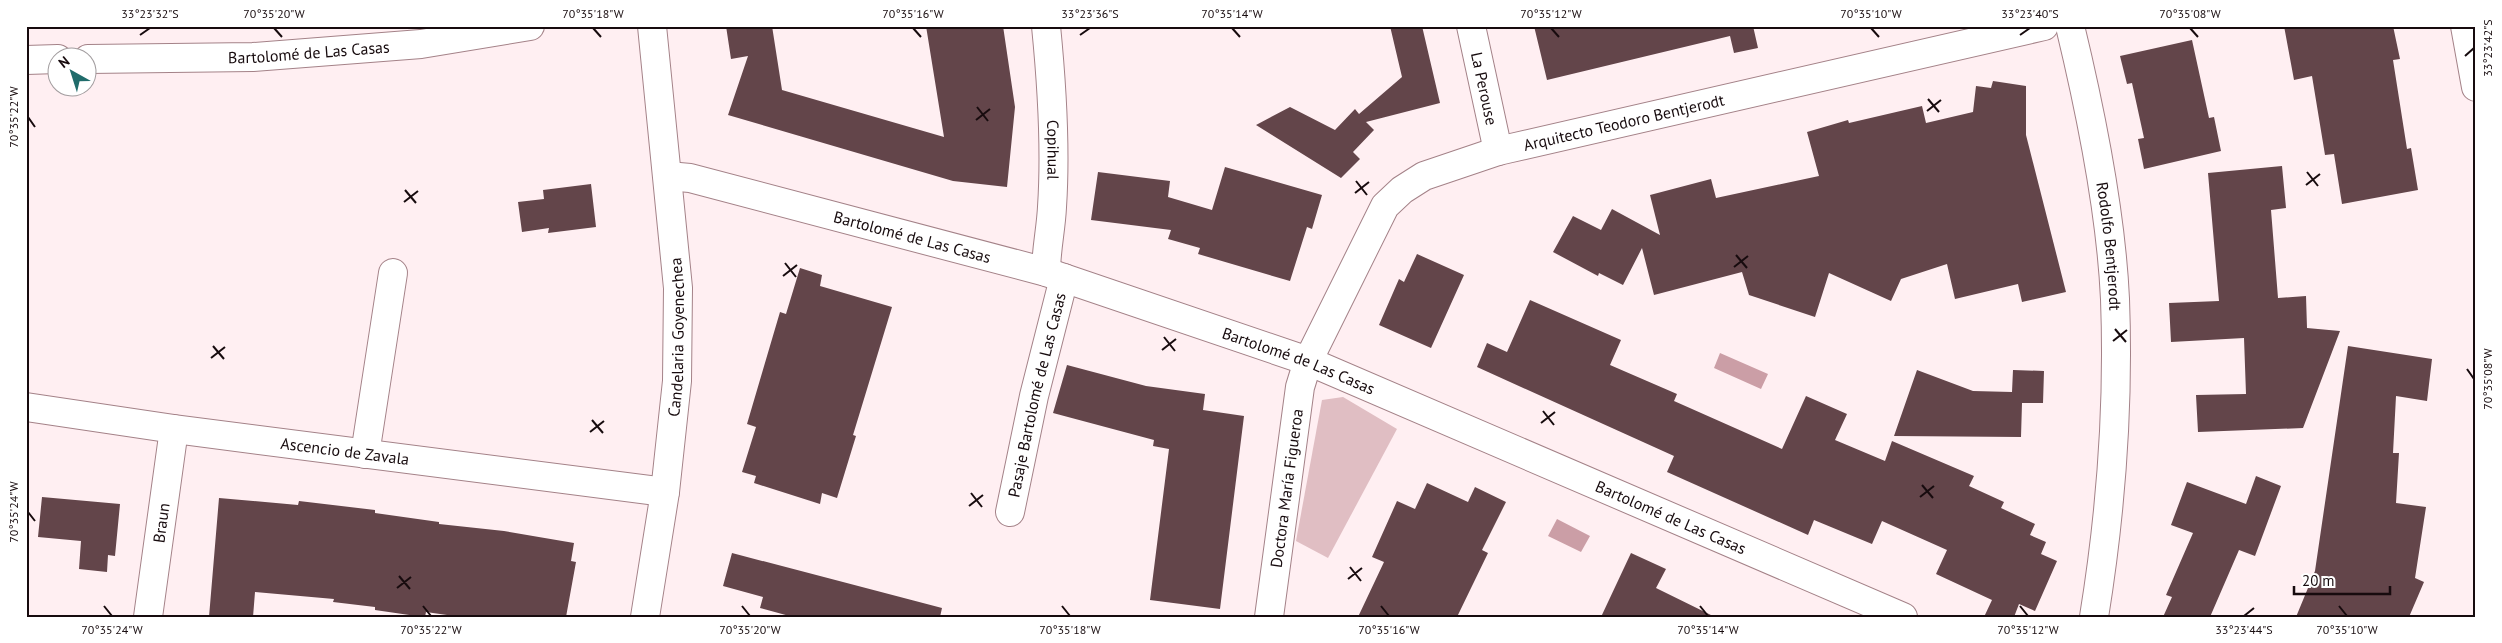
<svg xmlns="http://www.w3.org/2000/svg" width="2502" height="643" font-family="'PT Sans',sans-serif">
  <rect width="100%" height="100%" fill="#ffeff2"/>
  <path fill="#e0bec3" d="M 1343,397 L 1397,429 L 1328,558 L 1296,541 L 1322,400 Z"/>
  <path fill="#cb9ea6" d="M 1720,353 L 1768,374 L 1761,389 L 1714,368 Z
    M 1557,519 L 1590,536 L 1581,552 L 1548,536 Z"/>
  <path fill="#63454a" d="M 726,26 L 772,26 L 782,90 L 944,137 L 926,26 L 1003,26 L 1015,107 L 1007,187 L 953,181 L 728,115 L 748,56 L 731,59 Z
    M 1390,26 L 1422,26 L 1440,103 L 1366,122 L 1374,130 L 1353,152 L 1360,159 L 1341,178 L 1256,125 L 1290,107 L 1335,130 L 1355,109 L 1359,114 L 1402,77 Z
    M 1534,26 L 1753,26 L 1758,48 L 1734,53 L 1730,36 L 1547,80 Z
    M 2284,26 L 2393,26 L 2400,59 L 2393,60 L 2407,149 L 2411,148 L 2418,190 L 2342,204 L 2334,154 L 2325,155 L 2312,76 L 2294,80 Z
    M 2192,40 L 2209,118 L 2214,117 L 2221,151 L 2144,169 L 2138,139 L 2144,138 L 2132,83 L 2127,84 L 2120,56 Z
    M 1993,81 L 2026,86 L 2026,135 L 2066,292 L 2022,302 L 2018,284 L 1955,299 L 1947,264 L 1901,279 L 1891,301 L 1829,273 L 1815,317 L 1749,295 L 1742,272 L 1654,295 L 1642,248 L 1623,285 L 1599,273 L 1598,276 L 1553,252 L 1573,216 L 1601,230 L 1612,209 L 1660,235 L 1650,195 L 1711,179 L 1716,198 L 1819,176 L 1807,132 L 1848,120 L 1849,123 L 1922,106 L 1926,123 L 1973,112 L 1976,86 L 1991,88 Z
    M 2282,166 L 2286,208 L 2271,210 L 2278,298 L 2306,296 L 2307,328 L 2340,331 L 2303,428 L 2198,432 L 2196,395 L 2246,394 L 2244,338 L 2171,342 L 2169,303 L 2219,301 L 2208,173 Z
    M 1225,167 L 1322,195 L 1312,229 L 1307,227 L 1290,281 L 1198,254 L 1200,248 L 1168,239 L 1171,230 L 1091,220 L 1098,172 L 1170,181 L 1168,197 L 1212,210 Z
    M 591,184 L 596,227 L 548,233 L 549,228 L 522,232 L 518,202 L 544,199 L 543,190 Z
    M 1417,254 L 1464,275 L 1431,348 L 1379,325 L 1399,279 L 1404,282 Z
    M 800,268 L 822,275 L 820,286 L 892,307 L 853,435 L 856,436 L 837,498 L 822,493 L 820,504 L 754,483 L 756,476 L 742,472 L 756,427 L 747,424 L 780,312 L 786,314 Z
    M 1530,300 L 1621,340 L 1610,365 L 1677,394 L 1674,401 L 1782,449 L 1806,396 L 1847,414 L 1835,440 L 1885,461 L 1892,441 L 1974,476 L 1969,486 L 2004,502 L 2001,508 L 2035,524 L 2030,535 L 2046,542 L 2041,554 L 2057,561 L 2035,611 L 2019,604 L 2014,617 L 1984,617 L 1992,600 L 1936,574 L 1947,550 L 1882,521 L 1872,544 L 1814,520 L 1808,535 L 1667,472 L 1674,456 L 1477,367 L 1487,343 L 1507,352 Z
    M 2348,346 L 2432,359 L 2427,401 L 2396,396 L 2393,453 L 2399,453 L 2396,503 L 2426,507 L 2415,578 L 2424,582 L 2409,617 L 2296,617 L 2315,571 Z
    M 1067,365 L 1146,386 L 1205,394 L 1203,410 L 1244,416 L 1220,609 L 1150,600 L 1169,449 L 1153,446 L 1154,440 L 1053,413 Z
    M 1917,370 L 1973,391 L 2012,392 L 2013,370 L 2044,371 L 2043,403 L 2022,403 L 2021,437 L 1894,436 Z
    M 2256,476 L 2281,486 L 2255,556 L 2239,550 L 2210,617 L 2163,617 L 2172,597 L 2166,595 L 2193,533 L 2171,525 L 2187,482 L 2246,504 Z
    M 1427,483 L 1468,502 L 1475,487 L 1506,502 L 1482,550 L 1488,553 L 1457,617 L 1358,617 L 1384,562 L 1372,557 L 1397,501 L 1415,509 Z
    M 42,497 L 120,504 L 115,556 L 108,555 L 107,572 L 79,569 L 81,541 L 38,537 Z
    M 219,498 L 298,505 L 299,501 L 375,510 L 375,513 L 439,522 L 439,524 L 504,531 L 574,543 L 571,561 L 576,562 L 566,617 L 461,617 L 426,612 L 425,617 L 423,617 L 375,610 L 375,607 L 333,602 L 334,599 L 255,592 L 253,617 L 209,617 Z
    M 732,553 L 942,608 L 940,617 L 793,617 L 760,608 L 763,597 L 723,586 Z
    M 1631,553 L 1666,569 L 1656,588 L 1715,617 L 1601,617 Z"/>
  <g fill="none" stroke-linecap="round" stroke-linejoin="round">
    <defs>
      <g id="street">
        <path id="s1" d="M 1046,26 C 1052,86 1056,147 1052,207 C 1051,229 1046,250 1046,272"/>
        <path id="s2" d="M 1471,26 L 1498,151"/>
        <path id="s3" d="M 2070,26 C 2091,113 2111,211 2115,299 C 2119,405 2111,512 2094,617"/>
        <path id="s4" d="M 88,59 L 253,57 L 421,44 L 530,26"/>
        <path d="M 26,60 L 58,59"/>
        <path id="s5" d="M 668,176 L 690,178 L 1046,272 L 1308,361 L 1903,617"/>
        <path id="s6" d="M 26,407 L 174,429 L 665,492"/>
        <path d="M 365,454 L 393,273"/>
        <path id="s7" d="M 1010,512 L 1034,396 L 1064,278"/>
        <path id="s8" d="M 148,617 L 174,429"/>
        <path id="s9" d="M 1269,617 L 1300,387 L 1308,361 L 1385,206 L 1402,190 L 1424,176 L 1498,151 L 2044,26"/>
      </g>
      <g id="secondary">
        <path d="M 2465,26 L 2476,87"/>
        <path id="s10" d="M 645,617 L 665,492 L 677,381 L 678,288 L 652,26"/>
      </g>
    </defs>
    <use href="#street" stroke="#a48288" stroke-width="30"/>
    <use href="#secondary" stroke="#a48288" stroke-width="30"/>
    <use href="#street" stroke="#fff" stroke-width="28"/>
    <use href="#secondary" stroke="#fff" stroke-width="28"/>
  </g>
  <path fill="none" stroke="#170b0e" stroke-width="2" d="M 274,28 L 282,37M 593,28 L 601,37M 913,28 L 921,37M 1232,28 L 1240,37M 1551,28 L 1559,37M 1871,28 L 1879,37M 2190,28 L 2198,37M 140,35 L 150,28M 1080,35 L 1090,28M 2020,35 L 2030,28M 2465,56 L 2474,48M 1928,99 L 1939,112M 977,107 L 988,121M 1927,111 L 1941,100M 28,117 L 35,127M 976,120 L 990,109M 2307,172 L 2318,186M 1356,181 L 1367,195M 2306,185 L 2320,174M 405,190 L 416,203M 1355,193 L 1369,182M 404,202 L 418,191M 1736,255 L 1747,268M 785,263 L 796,277M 1734,267 L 1748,256M 783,276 L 797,265M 2115,329 L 2126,342M 1164,337 L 1175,351M 2113,341 L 2127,330M 213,346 L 224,359M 1162,350 L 1176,339M 211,358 L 225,347M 2467,369 L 2474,379M 1543,411 L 1554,425M 592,420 L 603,433M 1541,423 L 1555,412M 590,432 L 604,421M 1922,485 L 1933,498M 971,493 L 982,507M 1920,497 L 1934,486M 969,506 L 983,495M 28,512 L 35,521M 1350,567 L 1361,581M 399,576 L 410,589M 1348,579 L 1362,568M 397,588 L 411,577M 104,606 L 112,616M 423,606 L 431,616M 742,606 L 750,616M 1062,606 L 1070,616M 1381,606 L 1389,616M 1700,606 L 1708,616M 2020,606 L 2028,616M 2339,606 L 2347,616M 2244,616 L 2254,608"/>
  <g text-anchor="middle" stroke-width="5" stroke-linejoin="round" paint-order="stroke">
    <g font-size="16" fill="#170b0e" stroke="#fff">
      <text dy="6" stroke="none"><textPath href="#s4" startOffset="221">Bartolomé de Las Casas</textPath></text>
      <text dy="6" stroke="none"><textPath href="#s2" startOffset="64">La Perouse</textPath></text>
      <text dy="6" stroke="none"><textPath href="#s9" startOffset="689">Arquitecto Teodoro Bentjerodt</textPath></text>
      <text dy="6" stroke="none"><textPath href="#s1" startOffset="124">Copihual</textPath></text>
      <text dy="6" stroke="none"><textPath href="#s5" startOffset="252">Bartolomé de Las Casas</textPath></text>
      <text dy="6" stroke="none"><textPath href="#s3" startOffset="224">Rodolfo Bentjerodt</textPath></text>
      <text dy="6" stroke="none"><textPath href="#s10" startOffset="282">Candelaria Goyenechea</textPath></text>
      <text dy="6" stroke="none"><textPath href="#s5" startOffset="658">Bartolomé de Las Casas</textPath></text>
      <text dy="6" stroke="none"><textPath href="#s7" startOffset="120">Pasaje Bartolomé de Las Casas</textPath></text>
      <text dy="6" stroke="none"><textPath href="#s6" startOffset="322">Ascencio de Zavala</textPath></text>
      <text dy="6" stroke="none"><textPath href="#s9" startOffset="130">Doctora María Figueroa</textPath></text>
      <text dy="6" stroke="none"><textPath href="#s5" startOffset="1062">Bartolomé de Las Casas</textPath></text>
      <text dy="6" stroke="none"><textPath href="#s8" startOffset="95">Braun</textPath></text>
    </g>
  </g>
  <rect width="2502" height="643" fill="none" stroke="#ffffff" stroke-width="55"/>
  <g transform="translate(72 72) rotate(321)"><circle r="24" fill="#ffffff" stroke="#a29d9f"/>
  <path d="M0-4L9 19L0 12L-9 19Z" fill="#206c6b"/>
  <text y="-8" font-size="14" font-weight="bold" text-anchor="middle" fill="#170b0e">N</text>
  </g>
  <path d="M2294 586v8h96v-8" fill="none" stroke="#170b0e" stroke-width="2.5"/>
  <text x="2302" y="586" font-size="15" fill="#170b0e" stroke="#ffffff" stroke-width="4" paint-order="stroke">20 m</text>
  <rect x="28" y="28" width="2446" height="588" fill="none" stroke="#170b0e" stroke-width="2"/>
  <g font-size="12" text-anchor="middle" fill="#170b0e">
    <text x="150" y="18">33°23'32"S</text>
    <text x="274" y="18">70°35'20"W</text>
    <text x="593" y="18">70°35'18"W</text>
    <text x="913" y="18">70°35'16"W</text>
    <text x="1090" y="18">33°23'36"S</text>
    <text x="1232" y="18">70°35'14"W</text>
    <text x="1551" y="18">70°35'12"W</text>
    <text x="1871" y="18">70°35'10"W</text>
    <text x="2030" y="18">33°23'40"S</text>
    <text x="2190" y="18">70°35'08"W</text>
    <text transform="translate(2488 48) rotate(-90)" y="4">33°23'42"S</text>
    <text transform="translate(14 117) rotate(-90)" y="4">70°35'22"W</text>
    <text transform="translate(2488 379) rotate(-90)" y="4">70°35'08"W</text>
    <text transform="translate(14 512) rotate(-90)" y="4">70°35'24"W</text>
    <text x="112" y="634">70°35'24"W</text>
    <text x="431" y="634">70°35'22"W</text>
    <text x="750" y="634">70°35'20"W</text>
    <text x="1070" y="634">70°35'18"W</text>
    <text x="1389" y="634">70°35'16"W</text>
    <text x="1708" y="634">70°35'14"W</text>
    <text x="2028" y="634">70°35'12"W</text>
    <text x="2244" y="634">33°23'44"S</text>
    <text x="2347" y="634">70°35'10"W</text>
  </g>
</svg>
